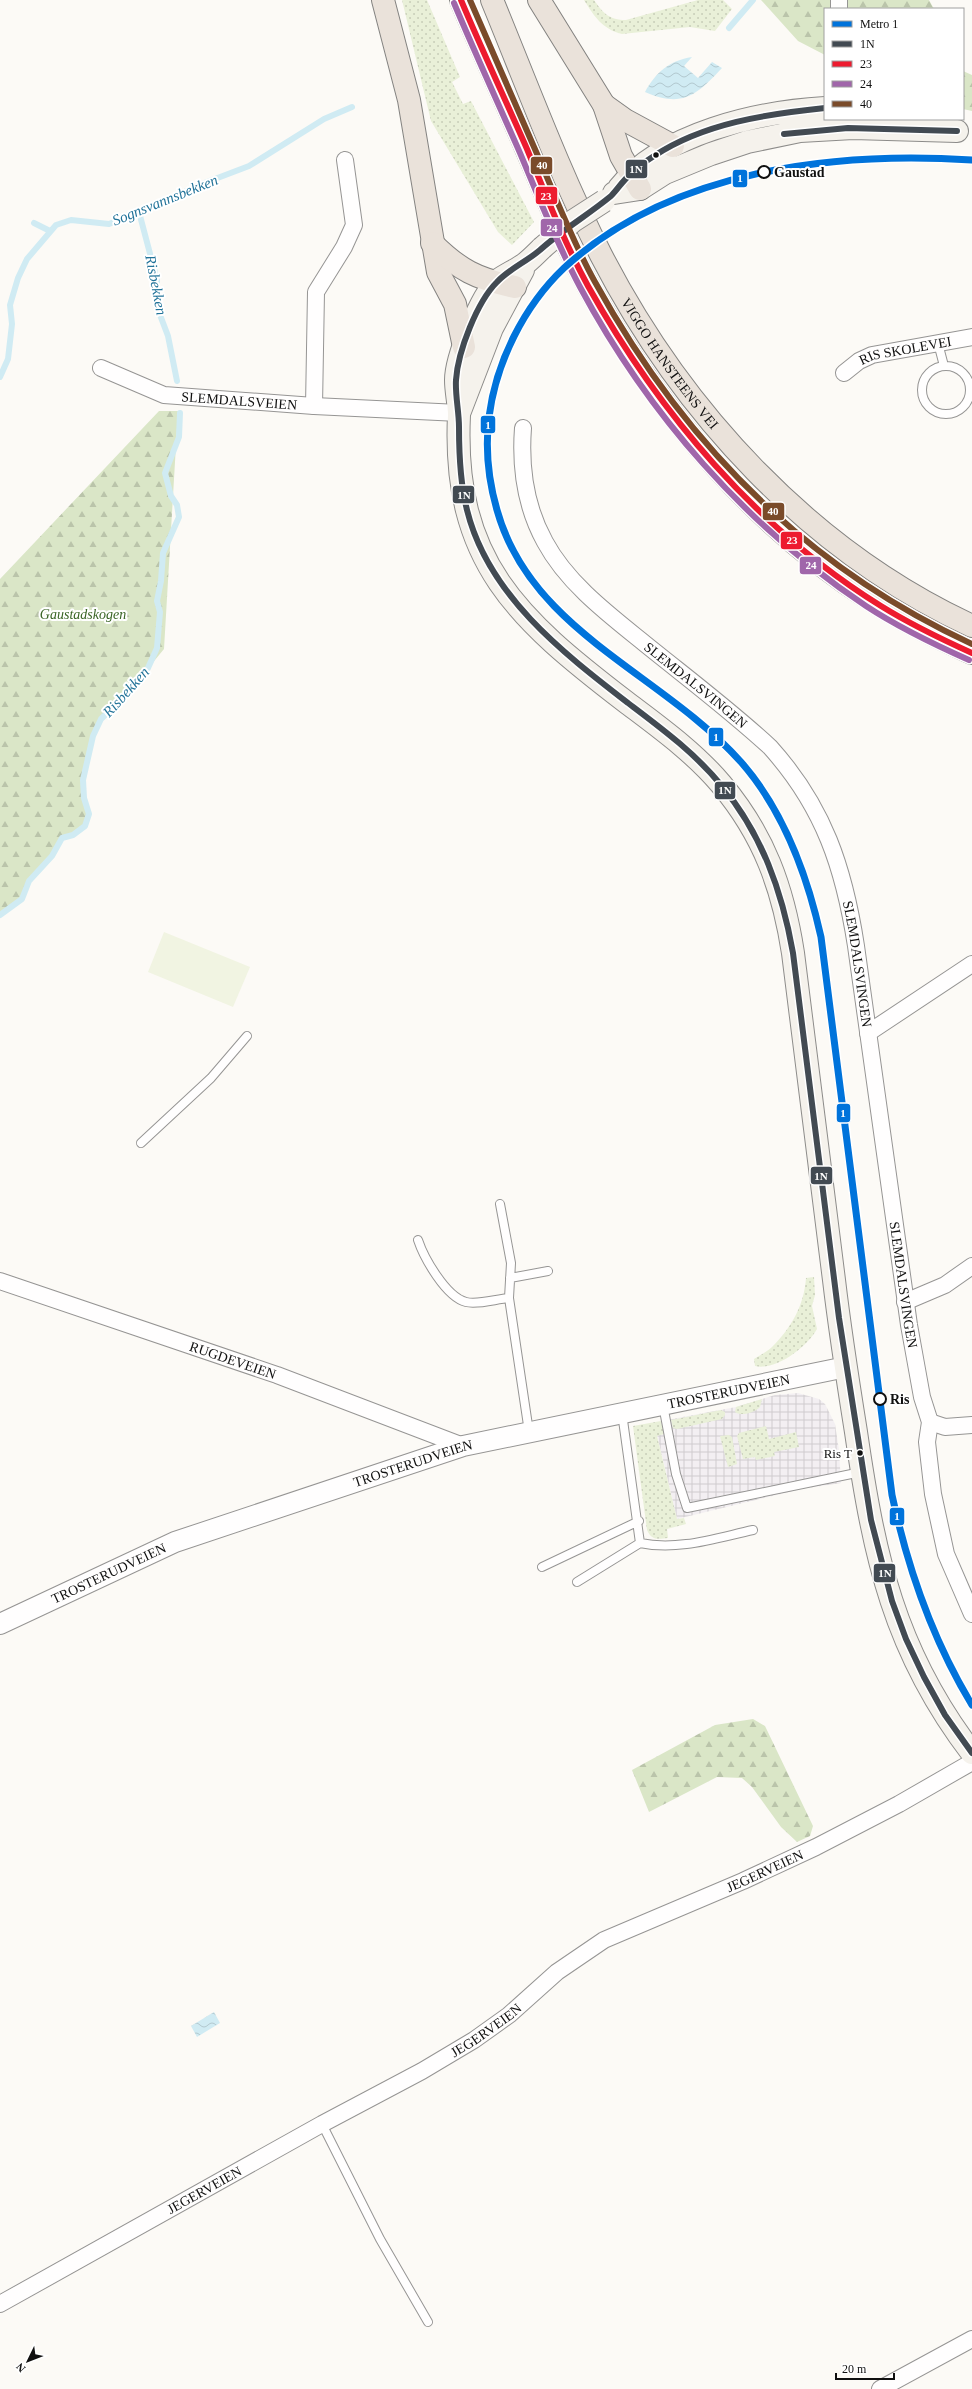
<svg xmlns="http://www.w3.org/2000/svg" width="972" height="2389" font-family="'Times New Roman',serif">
  <defs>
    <pattern id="industrial-grid" width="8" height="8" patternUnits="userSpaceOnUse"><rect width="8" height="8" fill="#f3eff2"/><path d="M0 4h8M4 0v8" fill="none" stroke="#cfccce"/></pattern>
    <pattern id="grass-dots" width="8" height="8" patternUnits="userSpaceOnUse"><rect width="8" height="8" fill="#e9f0d8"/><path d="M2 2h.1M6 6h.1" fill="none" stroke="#c7cdb8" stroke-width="1.8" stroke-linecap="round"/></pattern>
    <pattern id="forest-firs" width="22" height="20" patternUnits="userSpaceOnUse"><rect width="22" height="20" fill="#dae6c7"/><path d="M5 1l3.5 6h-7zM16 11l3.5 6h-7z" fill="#bac4aa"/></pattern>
    <pattern id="water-waves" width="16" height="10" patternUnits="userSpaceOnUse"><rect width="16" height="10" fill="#d0ebf3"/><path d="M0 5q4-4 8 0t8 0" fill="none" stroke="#b2c8cf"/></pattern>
  </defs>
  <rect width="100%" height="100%" fill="#fcfaf6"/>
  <path fill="url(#industrial-grid)" d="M 798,1393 L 819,1399 L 825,1404 L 835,1424 L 839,1450 L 841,1483 L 801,1489 L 677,1519 L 657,1435 L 664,1434 L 661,1421 L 736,1407 L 775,1395 Z"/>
  <path fill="url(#grass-dots)" d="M 402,0 L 427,0 L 460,77 L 452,82 L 463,104 L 471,101 L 534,222 L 512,245 L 498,232 L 431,121 Z
    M 584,0 L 594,0 C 603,13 609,20 626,20 L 698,0 L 723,0 L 732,9 L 715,31 L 690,27 L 622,34 C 602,29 594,16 584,0 Z
    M 814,1277 L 815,1295 L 812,1306 L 817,1329 C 807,1347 776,1371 755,1366 L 754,1359 C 760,1355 767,1352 772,1347 C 791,1328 804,1306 806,1278 Z
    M 762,1399 L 760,1407 C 756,1412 741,1417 735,1412 L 736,1407 Z
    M 721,1410 L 725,1412 L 725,1415 L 722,1419 L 677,1429 L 673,1428 L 671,1420 Z
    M 661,1421 L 664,1434 L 657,1436 L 677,1519 L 684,1518 L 686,1524 L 667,1529 L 668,1538 C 658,1539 652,1541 647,1530 L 633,1426 Z
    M 766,1426 L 769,1439 L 796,1432 L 799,1447 L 774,1452 L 775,1456 L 756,1460 L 755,1457 L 743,1459 L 737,1436 L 739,1433 Z
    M 729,1435 L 732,1437 L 737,1464 L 728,1467 L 720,1436 Z"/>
  <path fill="url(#forest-firs)" d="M 761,0 L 929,0 L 934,9 L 825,9 L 825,55 L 798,41 Z
    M 963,71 L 972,75 L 972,111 L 963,109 Z
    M 159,411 L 178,411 L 164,649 L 127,694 L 101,719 L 93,736 L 83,780 L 84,798 L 89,814 L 85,826 L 73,835 L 62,838 L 52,856 L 29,881 L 22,899 L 0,915 L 0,579 Z
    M 753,1719 L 765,1726 L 813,1826 L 810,1836 L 797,1842 L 781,1827 L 752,1787 L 742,1778 L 717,1777 L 649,1812 L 632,1770 L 715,1725 Z"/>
  <path fill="#f1f4e2" d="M 164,932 L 250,967 L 233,1007 L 148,972 Z"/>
  <path fill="url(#water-waves)" d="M 692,57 L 684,66 L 698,78 L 712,62 L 722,68 C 696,96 682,108 645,92 C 656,72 669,61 692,57 Z
    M 214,2012 L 220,2023 L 197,2037 L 191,2026 Z"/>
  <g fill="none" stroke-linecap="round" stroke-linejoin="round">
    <path stroke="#d0ebf3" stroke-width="6" d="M 729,28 L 753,0
      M 139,212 L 157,280 L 157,307 L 168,336 L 177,381
      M 34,223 L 50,231
      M 0,377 L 8,359 L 12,324 L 10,305 L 18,278 L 27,259 L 56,225 L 71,220 L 109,224 L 139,212 L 207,182 L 249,166 L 324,119 L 352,107
      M 0,915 L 22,899 L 29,881 L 52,856 L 62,838 L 73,835 L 85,826 L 89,814 L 84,798 L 83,780 L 93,736 L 101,719 L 127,694 L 148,668 L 157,648 L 160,612 L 157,601 L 161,581 L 163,553 L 179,517 L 177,505 L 171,496 L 165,473 L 179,437 L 180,413"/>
    <defs>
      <path id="service" d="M 938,343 L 944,366
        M922 390a24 24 0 1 1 48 0a24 24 0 1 1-48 0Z
        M 141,1143 L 211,1078 L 247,1036
        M 500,1204 L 511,1263 L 509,1298 L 529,1432
        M 418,1240 C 424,1258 446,1297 466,1302 C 478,1305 496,1299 509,1298
        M 510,1278 L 548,1271
        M 663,1405 L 676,1474 L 687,1508 L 861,1472
        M 640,1543 C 678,1551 716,1538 753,1530
        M 542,1567 L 639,1521
        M 577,1582 L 640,1543 L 622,1413
        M 322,2124 L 380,2239 L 428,2322"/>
      <g id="minor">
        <path d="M 839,0 L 839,9"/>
        <path id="s1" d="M 101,368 L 164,395 L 314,406 L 459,413"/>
        <path id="s2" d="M 844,373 L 859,361 L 872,355 L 972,337"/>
        <path d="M 314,406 L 316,292 L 344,247 L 354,225 L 345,160"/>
        <path id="s3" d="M 523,428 C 520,468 525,506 545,542 C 567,583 608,614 644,643 C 686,677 730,710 770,747 C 824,807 844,868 856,946 L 909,1325 L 922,1397 L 930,1422 L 927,1442 L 933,1494 L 946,1554 L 972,1614"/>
        <path d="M 868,1033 L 972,964"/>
        <path id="s4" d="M 0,1281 L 277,1375 L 463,1446"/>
        <path d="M 905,1302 L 945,1285 L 972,1266"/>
        <path d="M 930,1422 L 945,1427 L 972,1425"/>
        <path id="s5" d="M 0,2304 L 322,2124 L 422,2071 L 474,2040 L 509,2015 L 557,1972 L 604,1940 L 743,1881 L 816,1847 L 899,1804 L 972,1762"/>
        <path d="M 880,2389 L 972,2339"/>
      </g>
      <g id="tertiary">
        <path id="s6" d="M 0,1624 L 175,1542 L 463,1446 L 846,1367"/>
      </g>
      <path id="secondary" d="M 619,188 C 663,133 757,112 825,108
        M 614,193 L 640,189 L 665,173 L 711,154 L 747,142 L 800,131 L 853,128 L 957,131
        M 542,248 C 537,253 532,258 526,263 C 517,270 506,274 497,281 C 481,297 456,357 456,380 C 456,392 459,403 459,415 C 452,562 518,619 626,702 C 659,727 694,752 721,784 C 764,835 783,888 793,953 C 807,1062 820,1171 834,1280 C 840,1331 848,1382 856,1432 C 874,1556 894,1651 972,1753
        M 460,411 L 492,328 L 523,270"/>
      <g id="trunk">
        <path d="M 383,0 L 409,100 L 438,272 L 455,304 L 464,347"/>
        <path d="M 461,0 C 485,57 511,112 535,169 C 554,214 572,259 597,301 C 662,415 758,528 870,599 C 902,620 937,637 972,653"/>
        <path id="s7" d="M 492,0 C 527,85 559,172 601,255 C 682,412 810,551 972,626"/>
        <path d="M 539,0 L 604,105 L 621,156 L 640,189"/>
        <path d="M 604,105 L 625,120 L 673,146"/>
        <path d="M 432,243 C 459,270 477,279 515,287"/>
      </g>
    </defs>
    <use href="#service" stroke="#969594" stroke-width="10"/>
    <use href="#minor" stroke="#969594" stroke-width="18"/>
    <use href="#tertiary" stroke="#969594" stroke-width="22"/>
    <use href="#secondary" stroke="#8d8c8a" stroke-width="24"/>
    <use href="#trunk" stroke="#848381" stroke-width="24"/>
    <use href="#service" stroke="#fffefe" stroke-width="8"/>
    <use href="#minor" stroke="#fffefe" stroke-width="16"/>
    <use href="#tertiary" stroke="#fffefe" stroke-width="20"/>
    <use href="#secondary" stroke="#f5f2ec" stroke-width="22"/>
    <use href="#trunk" stroke="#eae2da" stroke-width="22"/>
    <defs>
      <path id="secondary-bridge" d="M 542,248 L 573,221 L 604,201"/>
    </defs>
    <use href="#secondary-bridge" stroke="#8d8c8a" stroke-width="24" stroke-linecap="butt"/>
    <use href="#secondary-bridge" stroke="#f5f2ec" stroke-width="22"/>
    <defs>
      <path id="bus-1" d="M 825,108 C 767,114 704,123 654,156 C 646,161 638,167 631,174 C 623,180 618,189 611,196 C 588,215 562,230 540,250 C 526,262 509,269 497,282 C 477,302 458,351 456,380 C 455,395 459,411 459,427 C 459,455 460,483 467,510 C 488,595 562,652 628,703 C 661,728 695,753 721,785 C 762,834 782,891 793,953 L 839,1318 L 871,1520 L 892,1601 L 906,1639 L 924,1677 L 945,1715 L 972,1753
        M 784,134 L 848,128 L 957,131"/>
      <path id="bus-2" d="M 461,0 C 482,50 505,99 527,149 C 546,195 564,242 588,286 C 659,413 757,529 881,606 C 910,624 941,639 972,653"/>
      <path id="bus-3" d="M 454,3 C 475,53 498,103 520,153 C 539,198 557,244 580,287 C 648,414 746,526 866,606 C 898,627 933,644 969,660"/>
      <path id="bus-4" d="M 470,0 C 491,49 513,98 534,147 C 554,192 571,239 595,282 C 683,442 805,567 972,644"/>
    </defs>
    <use href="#bus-1" stroke="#fff" stroke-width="9"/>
    <use href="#bus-2" stroke="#fff" stroke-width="9"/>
    <use href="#bus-3" stroke="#fff" stroke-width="9"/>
    <use href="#bus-4" stroke="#fff" stroke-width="9"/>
    <use href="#bus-1" stroke="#424a52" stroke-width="6"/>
    <use href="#bus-2" stroke="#ed1b2f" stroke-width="6"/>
    <use href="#bus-3" stroke="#a066aa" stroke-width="6"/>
    <use href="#bus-4" stroke="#7a4b2a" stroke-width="6"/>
    <defs>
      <path id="metro-1" d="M 972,160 C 834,151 671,170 564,268 C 524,306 496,362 489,417 C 485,449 488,479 497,510 C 531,632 662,673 741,762 C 784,811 807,874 821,937 L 892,1495 C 908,1570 932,1639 972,1705"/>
    </defs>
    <use href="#metro-1" stroke="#fff" stroke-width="10"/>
    <use href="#metro-1" stroke="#0073db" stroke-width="7"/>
  </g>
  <g fill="#101010" stroke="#fff" stroke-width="1.5">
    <circle cx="656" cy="155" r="3.5"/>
    <circle cx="860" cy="1453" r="3.5"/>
  </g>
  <g fill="#fff" stroke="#101010" stroke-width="2">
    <circle cx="764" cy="172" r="6"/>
    <circle cx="880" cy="1399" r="6"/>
  </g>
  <g text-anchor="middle" stroke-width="4" stroke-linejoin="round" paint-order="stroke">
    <g font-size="13" fill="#101010" stroke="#fff" text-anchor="end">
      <text x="852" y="1458">Ris T</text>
    </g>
    <g font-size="14" font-weight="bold" fill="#101010" stroke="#fff" text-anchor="start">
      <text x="774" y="177">Gaustad</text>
      <text x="890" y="1404">Ris</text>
    </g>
    <g font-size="14" fill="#101010" stroke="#fff">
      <text dy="5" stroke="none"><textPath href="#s2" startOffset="67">RIS SKOLEVEI</textPath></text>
      <text dy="5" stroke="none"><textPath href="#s7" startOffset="406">VIGGO HANSTEENS VEI</textPath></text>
      <text dy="5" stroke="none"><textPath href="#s1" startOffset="144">SLEMDALSVEIEN</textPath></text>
      <text dy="5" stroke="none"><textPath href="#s3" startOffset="327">SLEMDALSVINGEN</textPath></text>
      <text dy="5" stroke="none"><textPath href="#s3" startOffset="662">SLEMDALSVINGEN</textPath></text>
      <text dy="5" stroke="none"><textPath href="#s3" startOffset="986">SLEMDALSVINGEN</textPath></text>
      <text dy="5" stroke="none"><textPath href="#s4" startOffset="246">RUGDEVEIEN</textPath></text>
      <text dy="5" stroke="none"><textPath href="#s6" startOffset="768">TROSTERUDVEIEN</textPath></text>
      <text dy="5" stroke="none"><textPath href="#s6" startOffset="444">TROSTERUDVEIEN</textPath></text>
      <text dy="5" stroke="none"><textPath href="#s6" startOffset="120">TROSTERUDVEIEN</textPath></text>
      <text dy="5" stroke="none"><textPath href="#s5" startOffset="882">JEGERVEIEN</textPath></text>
      <text dy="5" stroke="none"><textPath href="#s5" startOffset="558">JEGERVEIEN</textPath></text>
      <text dy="5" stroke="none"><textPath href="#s5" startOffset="234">JEGERVEIEN</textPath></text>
    </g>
    <g font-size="14" font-style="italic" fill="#396425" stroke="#fff">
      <text x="83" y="619">Gaustadskogen</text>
    </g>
    <g font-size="15" font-style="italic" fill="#227399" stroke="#fff">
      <text transform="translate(165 200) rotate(-22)" y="5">Sognsvannsbekken</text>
      <text transform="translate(156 285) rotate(79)" y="5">Risbekken</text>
      <text transform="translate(126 692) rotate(-48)" y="5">Risbekken</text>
    </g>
  </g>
  <g stroke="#fff" stroke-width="1.5">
    <rect x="530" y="156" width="23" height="19" rx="4" fill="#7a4b2a"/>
    <rect x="625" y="159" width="23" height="20" rx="4" fill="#424a52"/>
    <rect x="732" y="169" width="16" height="19" rx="4" fill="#0073db"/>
    <rect x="535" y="186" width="23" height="19" rx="4" fill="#ed1b2f"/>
    <rect x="540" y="218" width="23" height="19" rx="4" fill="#a066aa"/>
    <rect x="480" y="415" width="16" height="19" rx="4" fill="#0073db"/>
    <rect x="452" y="485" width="23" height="19" rx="4" fill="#424a52"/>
    <rect x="762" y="502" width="23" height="19" rx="4" fill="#7a4b2a"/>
    <rect x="780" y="531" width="23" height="19" rx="4" fill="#ed1b2f"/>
    <rect x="799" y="556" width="23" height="19" rx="4" fill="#a066aa"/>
    <rect x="708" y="727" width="16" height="20" rx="4" fill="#0073db"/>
    <rect x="714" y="781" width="22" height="19" rx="4" fill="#424a52"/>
    <rect x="836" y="1103" width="15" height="20" rx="4" fill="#0073db"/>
    <rect x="810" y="1166" width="23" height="19" rx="4" fill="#424a52"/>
    <rect x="889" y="1507" width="16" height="19" rx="4" fill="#0073db"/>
    <rect x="873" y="1563" width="23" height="20" rx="4" fill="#424a52"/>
  </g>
  <g font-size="11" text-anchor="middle" font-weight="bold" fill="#fff">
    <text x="542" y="169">40</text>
    <text x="636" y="173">1N</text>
    <text x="740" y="182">1</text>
    <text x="546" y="200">23</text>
    <text x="552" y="232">24</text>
    <text x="488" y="429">1</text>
    <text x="464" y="499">1N</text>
    <text x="773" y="515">40</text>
    <text x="792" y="544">23</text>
    <text x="811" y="569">24</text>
    <text x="716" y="741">1</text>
    <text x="725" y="794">1N</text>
    <text x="843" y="1117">1</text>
    <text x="821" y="1180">1N</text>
    <text x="897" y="1520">1</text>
    <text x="885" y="1577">1N</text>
  </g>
  <rect x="824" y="8" width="140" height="112" fill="#ffffff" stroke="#9f9f9f"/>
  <rect x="832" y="21" width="20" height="6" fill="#0073db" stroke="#9f9f9f"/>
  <text x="860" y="28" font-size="12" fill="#101010">Metro 1</text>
  <rect x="832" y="41" width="20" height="6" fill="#424a52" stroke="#9f9f9f"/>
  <text x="860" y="48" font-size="12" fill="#101010">1N</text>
  <rect x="832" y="61" width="20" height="6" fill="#ed1b2f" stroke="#9f9f9f"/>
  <text x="860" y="68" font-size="12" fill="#101010">23</text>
  <rect x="832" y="81" width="20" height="6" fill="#a066aa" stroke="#9f9f9f"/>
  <text x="860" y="88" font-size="12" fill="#101010">24</text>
  <rect x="832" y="101" width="20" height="6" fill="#7a4b2a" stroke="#9f9f9f"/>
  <text x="860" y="108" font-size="12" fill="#101010">40</text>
  <g transform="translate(28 2361) rotate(227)" stroke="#ffffff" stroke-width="3" paint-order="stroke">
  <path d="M0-3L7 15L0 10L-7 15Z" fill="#101010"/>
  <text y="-6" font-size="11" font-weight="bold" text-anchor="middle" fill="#101010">N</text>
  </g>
  <path d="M836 2373v6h58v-6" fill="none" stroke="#101010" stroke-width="2"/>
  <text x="842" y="2373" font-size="12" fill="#101010" stroke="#ffffff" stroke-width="3" paint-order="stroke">20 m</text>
</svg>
